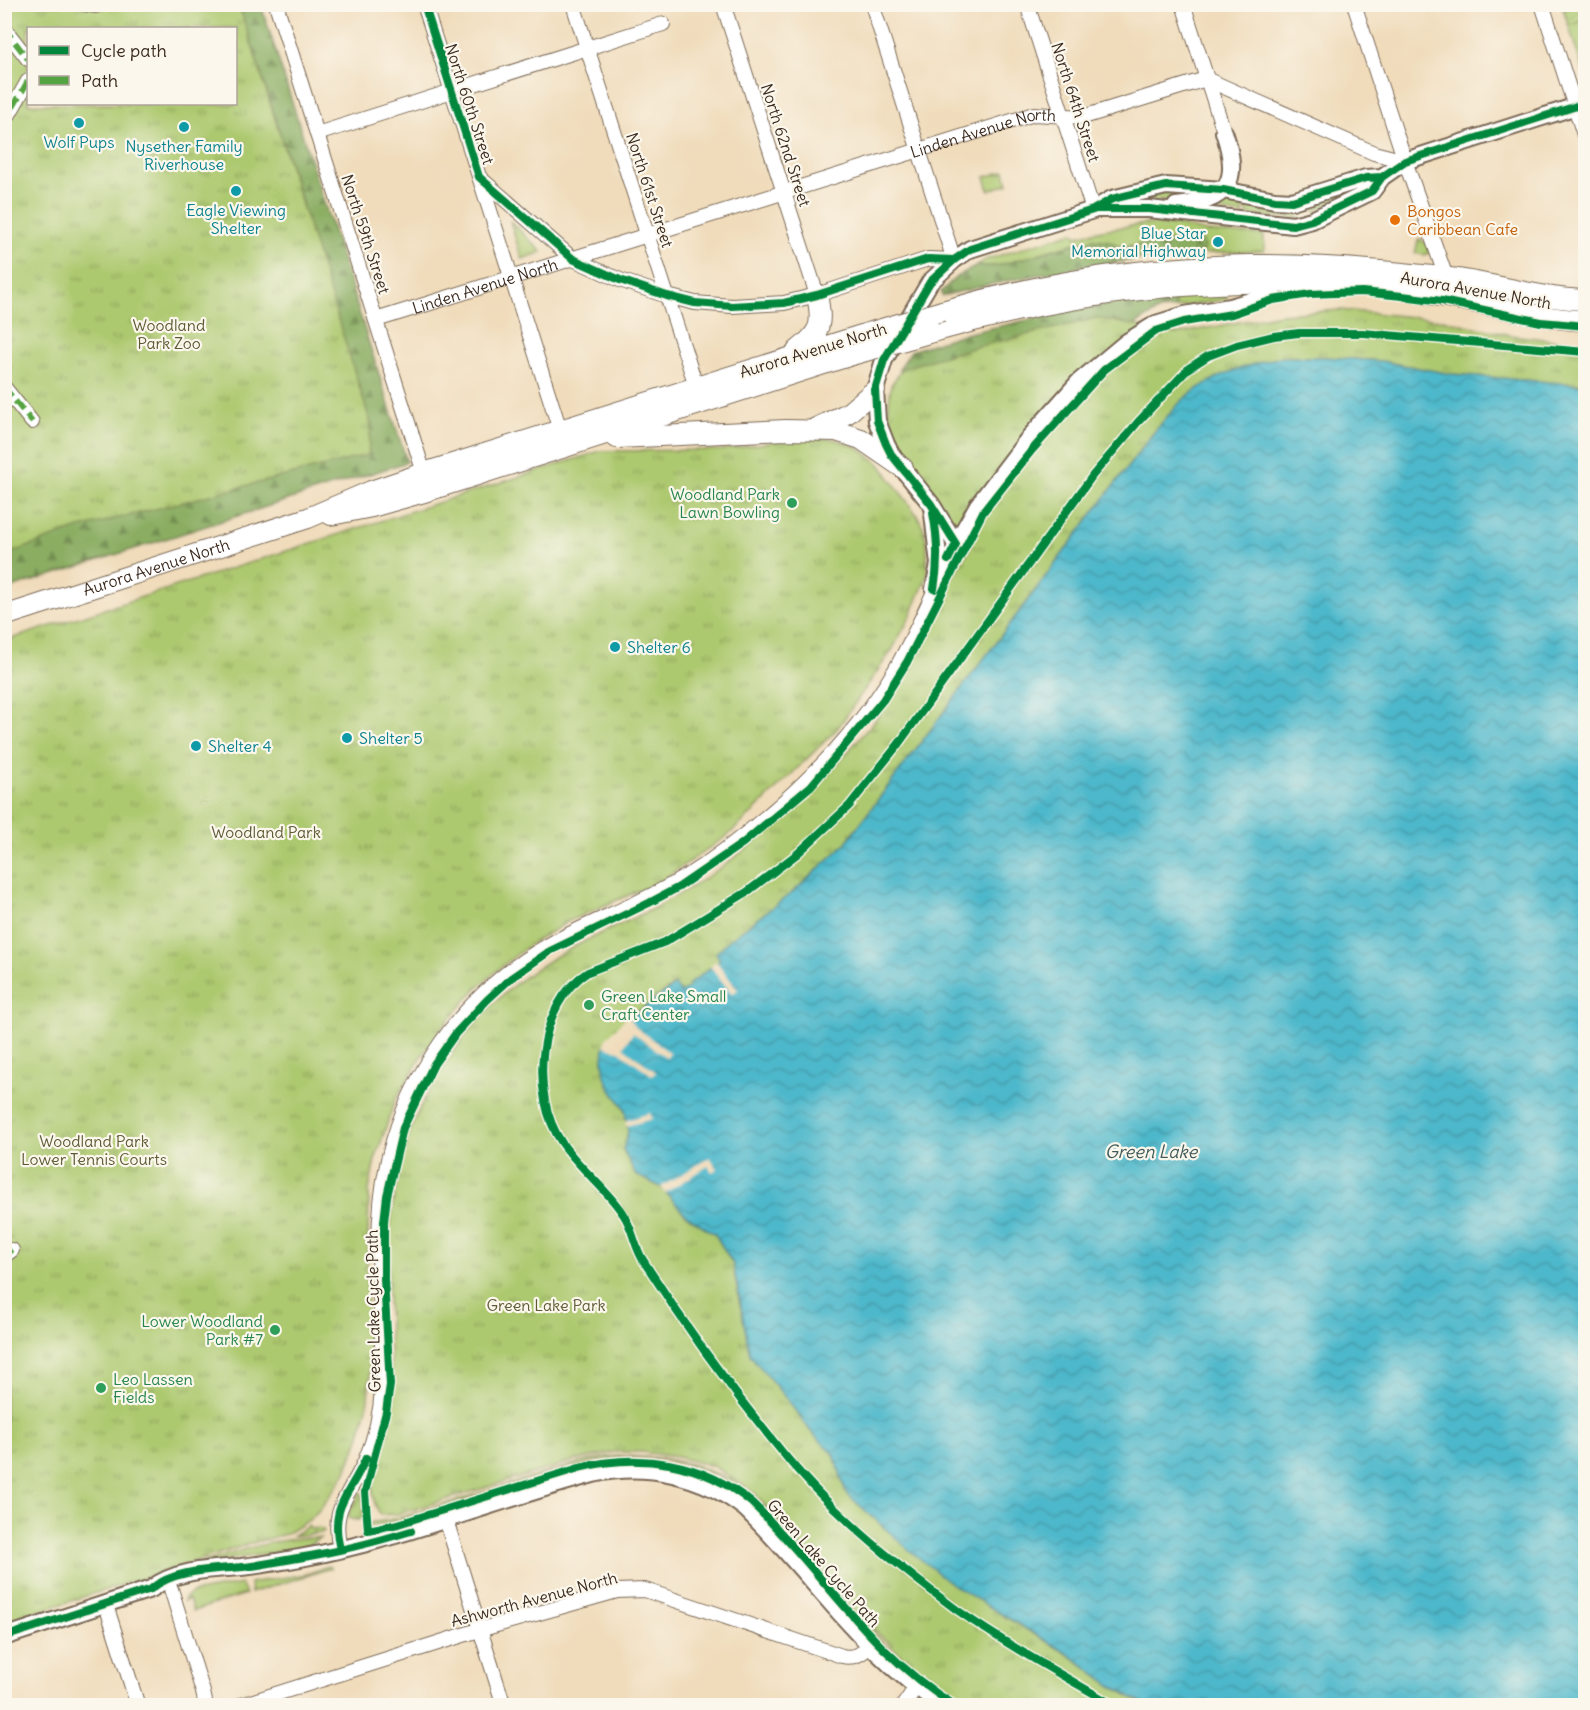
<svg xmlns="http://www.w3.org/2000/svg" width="1590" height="1710" font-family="Delius,sans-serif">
  <defs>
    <pattern id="forest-firs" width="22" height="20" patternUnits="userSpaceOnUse" patternTransform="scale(1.5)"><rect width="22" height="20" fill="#8aad62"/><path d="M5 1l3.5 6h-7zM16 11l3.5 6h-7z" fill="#728d50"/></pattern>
    <pattern id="park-tufts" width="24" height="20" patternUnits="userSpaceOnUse" patternTransform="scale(1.5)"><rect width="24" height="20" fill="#adc96f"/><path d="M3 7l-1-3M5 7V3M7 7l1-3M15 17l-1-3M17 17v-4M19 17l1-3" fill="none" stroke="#8ea35b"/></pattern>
    <pattern id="garden-furrows" width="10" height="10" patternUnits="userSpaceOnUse" patternTransform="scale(1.5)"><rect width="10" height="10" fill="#adc96f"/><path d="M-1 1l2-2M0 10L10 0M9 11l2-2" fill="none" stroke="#8ea35b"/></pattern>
    <pattern id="water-waves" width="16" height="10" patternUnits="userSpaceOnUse" patternTransform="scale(1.5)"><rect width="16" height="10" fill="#4eb8cb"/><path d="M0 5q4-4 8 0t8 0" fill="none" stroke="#4296a4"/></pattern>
  </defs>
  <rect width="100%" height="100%" fill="#fbf7ec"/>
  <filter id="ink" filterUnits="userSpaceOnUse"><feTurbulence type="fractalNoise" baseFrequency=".0167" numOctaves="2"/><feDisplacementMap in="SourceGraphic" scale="12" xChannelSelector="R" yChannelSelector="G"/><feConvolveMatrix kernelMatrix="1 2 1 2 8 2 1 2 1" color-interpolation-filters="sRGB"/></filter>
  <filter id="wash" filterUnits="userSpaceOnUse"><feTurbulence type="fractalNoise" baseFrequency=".008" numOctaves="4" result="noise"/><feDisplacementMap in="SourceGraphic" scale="24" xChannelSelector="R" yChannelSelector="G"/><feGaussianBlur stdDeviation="1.35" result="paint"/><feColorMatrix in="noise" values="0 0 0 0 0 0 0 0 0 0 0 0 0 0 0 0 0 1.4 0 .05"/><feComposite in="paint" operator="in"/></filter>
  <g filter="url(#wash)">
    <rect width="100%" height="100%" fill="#f0dcbb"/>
    <path fill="#adc96f" stroke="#747a46" stroke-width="1.5" d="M 1368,183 L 1315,211 L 1311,204 Z
      M 1152,192 L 1207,192 L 1173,200 L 1136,201 Z
      M 1226,196 L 1245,199 L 1243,215 L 1198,208 Z
      M 1248,199 L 1293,206 L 1299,218 L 1247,215 Z
      M 510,221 L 542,252 L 522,259 Z
      M 1145,224 L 1178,225 L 1206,232 L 1264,235 L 1264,251 L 1199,254 L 1204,248 L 1168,242 L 1122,247 L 1108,241 L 1069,245 L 997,266 L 977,266 L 985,260 L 1073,232 L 1077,236 L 1102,230 Z
      M 1420,239 L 1430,247 L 1432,252 L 1424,255 L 1415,253 L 1418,241 Z
      M 1227,292 L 1227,299 L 1175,308 L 1175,295 Z
      M 621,1456 L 661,1458 L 694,1465 L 731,1480 L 748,1492 L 770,1513 L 886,1646 L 930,1685 L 873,1637 L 773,1520 L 748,1495 L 721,1478 L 687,1465 L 649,1458 L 619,1458 L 603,1460 L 569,1468 L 399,1521 L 372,1526 L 369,1523 L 399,1518 L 578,1463 L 605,1457 Z
      M 320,1538 L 308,1545 L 296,1549 L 194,1565 C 234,1553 278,1536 320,1538 Z
      M 328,1566 L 331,1568 L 251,1593 L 250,1583 L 307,1574 Z
      M 241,1584 L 246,1594 L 193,1611 L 189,1599 L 184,1601 L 186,1597 L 192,1593 Z"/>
    <path fill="url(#forest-firs)" stroke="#626c40" stroke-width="1.5" d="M 235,5 L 261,5 L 407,462 L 5,590 L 4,403 L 303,206 L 242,14 Z
      M 1187,237 L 1198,238 L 1203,242 L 1204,249 L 1199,254 C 1112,260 1027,274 942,296 L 941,292 L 956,277 L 977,266 L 997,266 L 1069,245 L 1094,239 L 1108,241 L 1122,247 L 1168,242 Z
      M 1175,295 L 1175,308 L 1159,310 L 1127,330 L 907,376 L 899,369 L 911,351 L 960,335 L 1082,308 Z"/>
    <path fill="url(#park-tufts)" stroke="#747a46" stroke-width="1.5" fill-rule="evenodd" d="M 5,5 L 235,5 L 242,14 L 371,424 L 368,455 L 76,529 L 5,555 ZM 28,28 L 236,28 L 236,104 L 28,104 Z
      M 1574,5 L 1585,5 L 1585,77 L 1563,8 Z
      M 1005,171 L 1008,184 L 989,190 L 985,177 Z
      M 1341,310 L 1444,320 L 1510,335 L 1585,344 L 1585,385 L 1451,374 L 1381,361 L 1325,357 L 1281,357 L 1187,397 L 1151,436 L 844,845 L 720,960 L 688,985 L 689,987 L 681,993 L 674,985 L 630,1018 L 603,1060 L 607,1083 L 625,1109 L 628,1132 L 623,1150 L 636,1175 L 661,1187 L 686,1215 L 715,1234 L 733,1264 L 740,1306 L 789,1402 L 812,1433 L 834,1454 L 846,1493 L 1005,1617 L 1068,1654 L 1115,1688 L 1146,1705 L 982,1705 L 922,1676 L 849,1605 L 789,1531 L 752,1491 L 713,1466 L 677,1457 L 642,1452 L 615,1452 L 577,1460 L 398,1514 L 381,1515 C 356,1483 395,1433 393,1397 C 387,1311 381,1223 407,1140 C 417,1109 434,1080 452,1053 C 478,1015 510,984 550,960 C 584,939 624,924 660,905 C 701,883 741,855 776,824 C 806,798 832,770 858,740 C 865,731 875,722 881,712 C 895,692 908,669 918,648 C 924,635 929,621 935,608 C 946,586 960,565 972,544 L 950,516 L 902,448 L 888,412 L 891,385 L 903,368 L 976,347 L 1097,318 L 1177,334 L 1281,314 Z
      M 797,438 L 834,439 L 857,447 L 879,463 L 917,515 L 924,529 L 927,545 L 927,576 L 911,615 L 892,650 L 837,729 L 746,819 L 727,836 L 659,882 L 569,921 L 532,943 L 502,966 L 476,989 L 440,1030 L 427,1048 L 395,1100 L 375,1160 L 369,1190 L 367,1282 L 370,1377 L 367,1407 L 359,1439 L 345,1474 L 321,1508 L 309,1520 L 286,1534 L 252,1543 L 5,1622 L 4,641 L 600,451 L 722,450 Z"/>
    <path fill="url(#garden-furrows)" stroke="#747a46" stroke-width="1.5" d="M 1574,5 L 1585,5 L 1585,20 L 1569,26 L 1563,8 Z
      M 360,1493 L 363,1493 L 364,1519 L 356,1520 L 348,1518 L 350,1509 Z
      M 308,1526 L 311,1529 L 320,1528 L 324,1531 L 321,1533 L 292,1536 Z"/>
    <path fill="url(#water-waves)" stroke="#447174" stroke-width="1.5" d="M 1281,357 L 1325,357 L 1381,361 L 1451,374 L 1585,385 L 1585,1705 L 1146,1705 L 1115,1688 L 1068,1654 L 953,1585 L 909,1550 L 846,1493 L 834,1454 L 812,1433 L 789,1402 L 750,1355 L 733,1264 L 715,1234 L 686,1215 L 661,1187 L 636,1175 L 623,1149 L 628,1132 L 625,1109 L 611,1090 L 605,1076 L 603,1060 L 604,1046 L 630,1018 L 675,985 L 681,993 L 689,987 L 688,985 L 720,960 L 716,953 L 729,940 L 794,891 L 844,845 L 1151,436 C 1162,423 1173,408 1186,397 C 1213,375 1247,365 1281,357 Z"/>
    <path fill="#f0dcbb" d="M 716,961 L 738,990 L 732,994 L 710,966 Z
      M 628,1015 L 637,1028 L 670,1053 L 667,1058 L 633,1033 L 623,1047 L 656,1072 L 653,1076 L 619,1051 L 604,1046 L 606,1039 Z
      M 650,1113 L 652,1119 L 626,1126 L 625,1121 Z
      M 710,1157 L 718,1169 L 712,1172 L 708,1166 L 665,1193 L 661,1187 Z"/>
  </g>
  <g filter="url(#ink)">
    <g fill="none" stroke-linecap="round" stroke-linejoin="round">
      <defs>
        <g id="minor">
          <path d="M 84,4 L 96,6 L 102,4"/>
          <path d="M 276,4 L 424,473"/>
          <path d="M 424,4 L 560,430"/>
          <path d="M 573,4 L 696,386"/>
          <path d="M 723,4 L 817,295"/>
          <path d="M 1027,4 L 1093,210"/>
          <path d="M 1183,4 L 1224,132"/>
          <path d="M 1354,4 L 1405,161 L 1446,277"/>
          <path d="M 1542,4 L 1586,141"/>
          <path d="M 4,28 L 28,59"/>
          <path d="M 4,123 L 28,81"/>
          <path d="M 317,134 L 663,24"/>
          <path d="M 479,177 L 573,259 L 620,280 L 667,296 L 695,303 L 732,306 L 784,303 L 817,295 L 928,259 L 954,260 L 872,4"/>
          <path id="s1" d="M 376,320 L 1034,114 L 1083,117 L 1206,79 L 1374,153 L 1405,161"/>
          <path d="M 4,387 L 32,422"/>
          <path d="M 4,1256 L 12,1250"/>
          <path d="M 446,1520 L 504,1706"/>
          <path d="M 340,1549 C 330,1507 349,1497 365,1461 C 375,1438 381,1413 382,1387 C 385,1305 368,1222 393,1141 C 417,1060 473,988 547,946 C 582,926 620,912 656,893 C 680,881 704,866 726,849 C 791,800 853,740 895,670 C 918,630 936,586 956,544"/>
          <path d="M 171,1589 L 203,1692 L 206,1706"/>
          <path d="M 106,1605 L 138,1706"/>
          <path d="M 238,1706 L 479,1630 L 617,1591 L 645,1590 L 842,1656 C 854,1659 861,1654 870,1646"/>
          <path d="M 903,1706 L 916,1687"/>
        </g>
        <path id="major" d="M 1176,206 C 1229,201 1241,182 1224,132
          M 1097,209 L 1149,209 L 1293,225 L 1312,220 L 1372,191 L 1382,177 L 1405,161 L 1586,103
          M 1274,283 L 1272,293 L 1268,296 L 1230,307 L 1185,315 L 1156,324 L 1127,342 L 1079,382 L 1029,438 L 978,505 L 956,544 L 931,504 L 891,454 L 886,444 L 877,421 L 875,390 L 884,360 L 930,282 L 954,260 L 970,249 L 1093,210 L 1112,199 L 1166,186 L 1223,190 L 1275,200 L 1292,201 L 1366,178 L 1382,177
          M 933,514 L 939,564 L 934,589
          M 4,1637 L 151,1589 C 174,1570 212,1569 241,1567 C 261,1565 281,1561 300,1558 C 400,1540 495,1500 593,1474 C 647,1462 703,1475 746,1509 C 813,1574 864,1656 944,1706"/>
        <g id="highway">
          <path d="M 942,311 C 1042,282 1146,266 1251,265 C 1315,264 1379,270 1442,277 C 1490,282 1536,298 1586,300"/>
          <path d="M 933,332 C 1085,288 1244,272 1402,290 C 1464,297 1523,317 1586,321"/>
          <path d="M 797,351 C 821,332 823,325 817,295"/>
          <path d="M 816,428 L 848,413 L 875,390"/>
          <path d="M 617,438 L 785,430 L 836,431 L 861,439 L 903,468"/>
          <path d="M 331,515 L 372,507 L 421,493 L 852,355"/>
          <path id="s2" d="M 4,616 L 308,518 L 371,491 L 424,473 L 868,333"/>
        </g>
      </defs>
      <use href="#minor" stroke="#7a6855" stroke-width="16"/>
      <use href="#major" stroke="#7a6855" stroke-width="20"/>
      <use href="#highway" stroke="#7a6855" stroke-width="22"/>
      <use href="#minor" stroke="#fff" stroke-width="14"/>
      <use href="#major" stroke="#fff" stroke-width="16"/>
      <use href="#highway" stroke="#fff" stroke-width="20"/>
      <defs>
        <path id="highway-bridge" d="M 868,333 L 942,311
          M 852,355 L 933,332"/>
      </defs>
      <use href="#highway-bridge" stroke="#7a6855" stroke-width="22" stroke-linecap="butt"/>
      <use href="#highway-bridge" stroke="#fff" stroke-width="20"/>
      <path stroke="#54a441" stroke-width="6" stroke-dasharray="12 6" stroke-linecap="butt" d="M 4,28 L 28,59
        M 4,123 L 28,81
        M 4,387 L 32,422
        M 4,1256 L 12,1250"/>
      <defs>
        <path id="cycleway" d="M 424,4 L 479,177 L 573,259 L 620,280 L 667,296 L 695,303 L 732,306 L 784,303 L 817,295 L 928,259 L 954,260
          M 1096,209 L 1149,209 L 1293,225 L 1312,220 L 1372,191 L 1382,177 L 1405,161 L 1586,103
          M 933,513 C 938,539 939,562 934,589
          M 948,560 L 956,544 L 931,504 L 891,454 L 886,444 L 877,421 L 875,390 L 884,360 L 930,282 L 954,260 L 970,249 L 1093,210 L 1112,199 L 1166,186 L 1223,190 L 1275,200 L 1292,201 L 1366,178 L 1382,177
          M 340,1549 C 329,1505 350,1495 366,1458
          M 4,1637 L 151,1589 C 175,1569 213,1570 243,1567 C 262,1565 280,1561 298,1558 C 336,1552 375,1542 411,1531
          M 956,1706 C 868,1653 823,1571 752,1503 C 703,1462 639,1452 579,1468 L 398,1524 L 368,1530 L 365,1492 L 386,1412 L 390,1385 L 384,1279 L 384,1222 L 387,1196 L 403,1128 L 434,1064 L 456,1033 L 487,1000 L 511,978 L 550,951 L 649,903 L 679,887 L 743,843 L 811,786 L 883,700 L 907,662 L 983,512 L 1032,450 L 1104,370 L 1156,331 L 1184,322 L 1232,314 L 1273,300 L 1310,294 L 1362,292 L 1402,296 L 1442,301 L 1541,322 L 1586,326
          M 1115,1706 C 1062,1675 1007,1645 957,1610 C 891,1561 825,1507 774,1442 C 727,1384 683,1323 643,1260 C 634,1246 633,1228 623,1214 C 606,1188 580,1169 562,1143 C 529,1095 537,1003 588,972 L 665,942 L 747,892 L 797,854 L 849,806 L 897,746 L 1093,475 L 1138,422 L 1189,368 L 1208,356 L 1237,345 L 1274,336 L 1299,333 L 1363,333 L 1586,352"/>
      </defs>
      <use href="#cycleway" stroke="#fbf7ec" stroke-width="11"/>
      <use href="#cycleway" stroke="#00873e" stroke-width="8"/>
    </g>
  </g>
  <g fill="#0f9aa8" stroke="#fbf7ec" stroke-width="2">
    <circle cx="79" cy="123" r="6"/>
    <circle cx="184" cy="127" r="6"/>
    <circle cx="236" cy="191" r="6"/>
    <circle cx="1218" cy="242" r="6"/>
    <circle cx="615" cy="647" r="6"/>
    <circle cx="347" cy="738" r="6"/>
    <circle cx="196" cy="746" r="6"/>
  </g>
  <circle fill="#e8710a" stroke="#fbf7ec" stroke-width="2" cx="1395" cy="220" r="6"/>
  <g fill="#2e9e5b" stroke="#fbf7ec" stroke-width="2">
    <circle cx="792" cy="503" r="6"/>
    <circle cx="589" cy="1005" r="6"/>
    <circle cx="275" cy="1330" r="6"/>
    <circle cx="101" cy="1388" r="6"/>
  </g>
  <g text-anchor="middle" stroke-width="4.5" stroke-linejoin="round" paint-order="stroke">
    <g font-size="16" fill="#3b2a1e" stroke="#fbf7ec">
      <text transform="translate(1076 102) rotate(72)" y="6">North 64th Street</text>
      <text transform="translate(470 104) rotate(72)" y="6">North 60th Street</text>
      <text dy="6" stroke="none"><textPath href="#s1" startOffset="636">Linden Avenue North</textPath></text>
      <text transform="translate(786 145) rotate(72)" y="6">North 62nd Street</text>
      <text transform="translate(650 190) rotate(72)" y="6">North 61st Street</text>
      <text transform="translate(366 234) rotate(72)" y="6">North 59th Street</text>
      <text dy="6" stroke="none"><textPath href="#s1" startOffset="114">Linden Avenue North</textPath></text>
      <text transform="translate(1476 290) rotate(10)" y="6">Aurora Avenue North</text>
      <text transform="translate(813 350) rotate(-17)" y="6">Aurora Avenue North</text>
      <text dy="6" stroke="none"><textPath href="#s2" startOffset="160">Aurora Avenue North</textPath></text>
      <text transform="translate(373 1311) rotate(-91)" y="6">Green Lake Cycle Path</text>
      <text transform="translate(824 1563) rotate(49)" y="6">Green Lake Cycle Path</text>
      <text transform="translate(534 1599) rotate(-15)" y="6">Ashworth Avenue North</text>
    </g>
    <g font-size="16" fill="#0d838f" stroke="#fbf7ec">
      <text x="79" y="148">Wolf Pups</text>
      <text x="184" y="152">Nysether Family<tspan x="184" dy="18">Riverhouse</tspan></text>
      <text x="236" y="216">Eagle Viewing<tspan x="236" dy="18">Shelter</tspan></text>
      <text x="1206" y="239" text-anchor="end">Blue Star<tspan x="1206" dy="18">Memorial Highway</tspan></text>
      <text x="627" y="653" text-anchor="start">Shelter 6</text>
      <text x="359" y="744" text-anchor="start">Shelter 5</text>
      <text x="208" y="752" text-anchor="start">Shelter 4</text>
    </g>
    <g font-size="16" fill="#c56008" stroke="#fbf7ec" text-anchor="start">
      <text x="1407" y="217">Bongos<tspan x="1407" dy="18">Caribbean Cafe</tspan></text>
    </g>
    <g font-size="16" fill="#5d5a36" stroke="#fbf7ec">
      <text x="169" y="331">Woodland<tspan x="169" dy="18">Park Zoo</tspan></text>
      <text x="266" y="838">Woodland Park</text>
      <text x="94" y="1147">Woodland Park<tspan x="94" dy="18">Lower Tennis Courts</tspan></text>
      <text x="546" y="1311">Green Lake Park</text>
    </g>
    <g font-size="16" fill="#27864d" stroke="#fbf7ec" text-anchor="end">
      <text x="780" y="500">Woodland Park<tspan x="780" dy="18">Lawn Bowling</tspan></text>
      <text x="601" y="1002" text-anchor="start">Green Lake Small<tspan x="601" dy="18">Craft Center</tspan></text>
      <text x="263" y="1327">Lower Woodland<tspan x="263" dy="18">Park #7</tspan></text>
      <text x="113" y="1385" text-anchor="start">Leo Lassen<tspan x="113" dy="18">Fields</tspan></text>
    </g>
    <g font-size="18" font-style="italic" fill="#425c5b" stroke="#fbf7ec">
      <text x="1151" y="1158">Green Lake</text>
    </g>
  </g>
  <rect width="1590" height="1710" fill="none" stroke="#fbf7ec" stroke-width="24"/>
  <rect x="27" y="27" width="210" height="78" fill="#fbf7ec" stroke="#aea59a" stroke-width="1.5"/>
  <rect x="39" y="46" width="30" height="9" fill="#00873e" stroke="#aea59a" stroke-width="1.5"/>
  <text x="81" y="57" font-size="18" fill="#3b2a1e">Cycle path</text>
  <rect x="39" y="76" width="30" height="9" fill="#54a441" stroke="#aea59a" stroke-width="1.5"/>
  <text x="81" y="87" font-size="18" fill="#3b2a1e">Path</text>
</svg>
